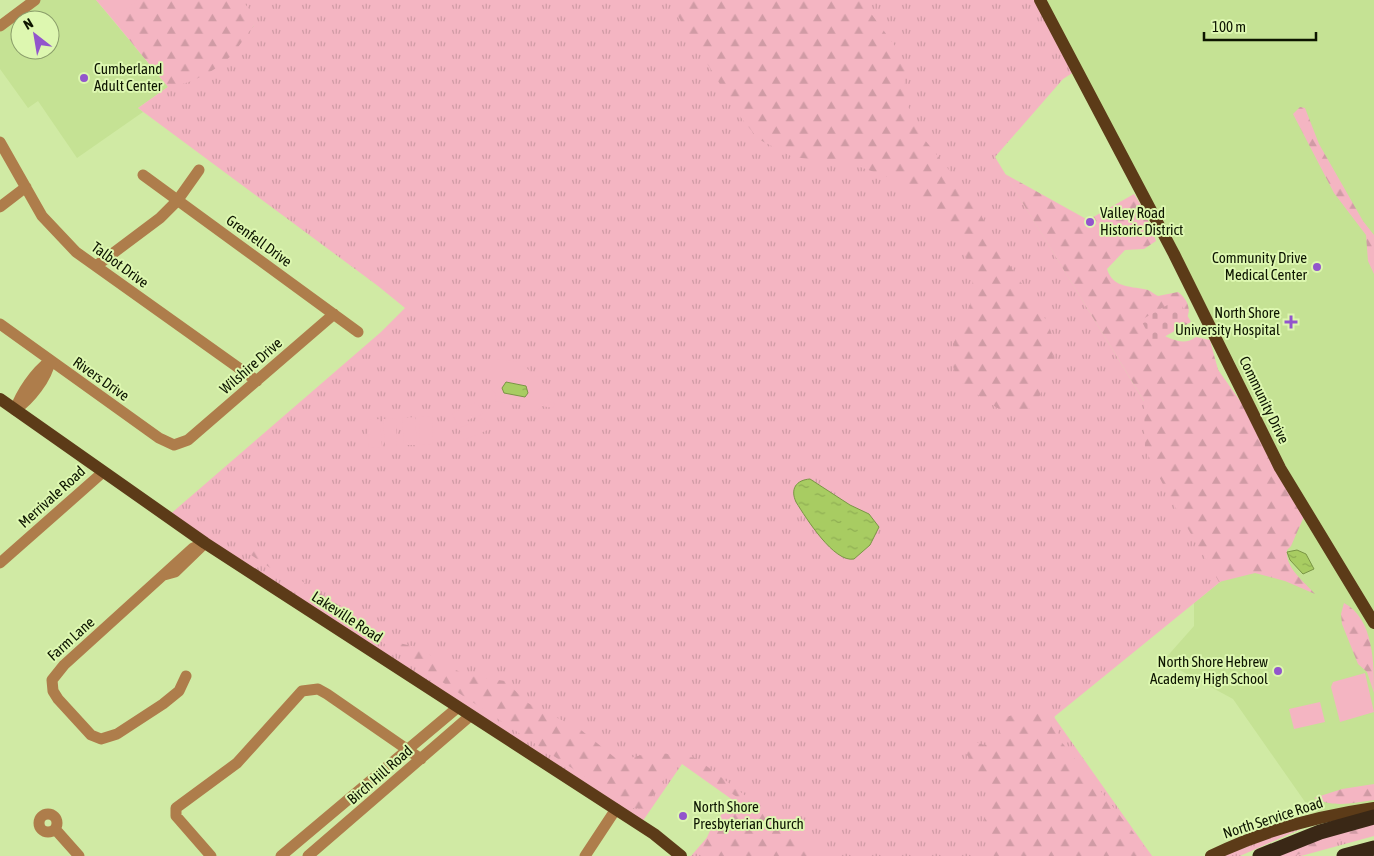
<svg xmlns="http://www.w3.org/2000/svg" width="1374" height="856" font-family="'Asap Condensed',sans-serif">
  <defs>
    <pattern id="grass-tufts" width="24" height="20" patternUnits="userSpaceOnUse" patternTransform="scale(1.25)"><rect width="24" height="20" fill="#f4b5c2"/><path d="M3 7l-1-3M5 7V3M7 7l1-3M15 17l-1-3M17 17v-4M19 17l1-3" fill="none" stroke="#d09ba5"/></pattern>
    <pattern id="forest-firs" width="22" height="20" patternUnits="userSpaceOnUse" patternTransform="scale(1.25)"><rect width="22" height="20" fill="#f4b5c2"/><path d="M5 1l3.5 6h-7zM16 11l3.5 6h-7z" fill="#d09ba5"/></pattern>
    <pattern id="cemetery-stones" width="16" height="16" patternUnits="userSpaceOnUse" patternTransform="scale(1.25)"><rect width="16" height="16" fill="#f4b5c2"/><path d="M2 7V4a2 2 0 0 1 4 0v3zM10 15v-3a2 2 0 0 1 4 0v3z" fill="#d09ba5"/></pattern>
    <pattern id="water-ripples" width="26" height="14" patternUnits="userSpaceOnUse" patternTransform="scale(1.25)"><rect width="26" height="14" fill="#a8cc62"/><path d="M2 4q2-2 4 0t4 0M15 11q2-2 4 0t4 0" fill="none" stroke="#8fae53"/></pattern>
  </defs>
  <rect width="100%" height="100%" fill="#d0eaa4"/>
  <path fill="#c5e294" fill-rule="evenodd" d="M 35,0 L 96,0 L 168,87 L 138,108 L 143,112 L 77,158 L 38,101 L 28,108 L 0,69 L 0,26 ZM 20,20 L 50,20 L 50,50 L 20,50 Z
    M 1040,0 L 1374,0 L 1374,808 L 1317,819 L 1233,699 L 1163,661 L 1194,626 L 1194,603 L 1306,512 L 1259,428 L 1234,360 L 1221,349 Z"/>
  <path fill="url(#grass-tufts)" d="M 235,0 L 1040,0 L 1077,70 L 1063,79 L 995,157 L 1144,401 L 1214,357 L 1218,370 L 1259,428 L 1306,512 L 1054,717 L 1152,856 L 691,856 L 737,803 L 682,764 L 640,825 L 167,517 L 381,332 L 405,308 L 378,286 L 138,108 L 254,26 Z
    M 1374,820 L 1374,836 L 1301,856 L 1265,856 Z
    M 1294,828 L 1301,828 L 1301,829 L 1240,856 L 1223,856 Z"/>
  <path fill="url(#forest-firs)" d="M 113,0 L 242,0 L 249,9 L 254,26 C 246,34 242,43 235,51 C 221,69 190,85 168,87 L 113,20 Z
    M 668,0 L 861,0 L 898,50 L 905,67 L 904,94 L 916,129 L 974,201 L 996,245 L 1048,323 L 1055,344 L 1054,365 L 1035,406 L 1021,413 L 1004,412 L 983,399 L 957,379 L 952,363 L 953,344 L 969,313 L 973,276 L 960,242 L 928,204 L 893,179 L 852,164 L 793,157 L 758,139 L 739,115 Z
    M 1300,107 L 1305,108 L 1319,144 L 1363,221 L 1374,235 L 1374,274 L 1368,261 L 1366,235 L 1334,193 L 1293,114 Z
    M 1005,174 L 1088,220 L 1134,194 L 1144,210 L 1156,241 L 1144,249 L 1125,250 L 1107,269 C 1113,289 1133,286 1148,290 C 1151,291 1155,295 1158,296 L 1178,292 C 1189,300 1195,316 1179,324 C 1172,328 1164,329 1156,332 C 1170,338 1183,347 1196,337 L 1210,340 L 1218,370 L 1259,428 L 1306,512 L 1291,546 L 1287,550 C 1285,568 1304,581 1315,594 L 1285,581 L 1255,573 L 1219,582 L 1170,498 L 1145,449 L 1144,401 Z
    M 254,550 L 395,642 L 416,647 L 465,675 L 505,681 L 528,703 L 581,730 L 619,761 L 653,752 L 696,758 L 824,856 L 702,856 L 700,853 L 713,824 L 737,797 L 684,762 L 673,765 L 644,809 L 632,808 L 251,555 Z
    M 1344,603 C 1374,619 1374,664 1374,693 L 1367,672 L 1358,664 L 1342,624 L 1341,614 Z
    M 1053,711 L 1060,740 L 1152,856 L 991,856 L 983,829 L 991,793 L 962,747 L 973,741 L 984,745 L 999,740 L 1000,719 L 1022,712 Z
    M 1374,784 L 1374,800 C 1353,803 1334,808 1314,798 L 1342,789 Z
    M 1374,824 L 1374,833 L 1338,840 L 1294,856 L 1271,856 L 1342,832 Z"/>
  <path fill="url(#cemetery-stones)" d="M 1178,299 L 1191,322 L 1153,343 L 1141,320 Z"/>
  <path fill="#f4b5c2" d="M 96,0 L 138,0 L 113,20 Z
    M 497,359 L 520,362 L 520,366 L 526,367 L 534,376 L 542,377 L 541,383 L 551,385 L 547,401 L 555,403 L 553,408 L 542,406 L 537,411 L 528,413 L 520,405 L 495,401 L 496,394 L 491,389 Z
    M 477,402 L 483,414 L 457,424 L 452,413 Z
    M 432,416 L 433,444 L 420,445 L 419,417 Z
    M 415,417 L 417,445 L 404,445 L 402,418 Z
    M 396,418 L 397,446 L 385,446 L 383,419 Z
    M 484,418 L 490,429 L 464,440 L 459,428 Z
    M 380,419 L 382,447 L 369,448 L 367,420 Z
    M 1365,673 L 1374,712 L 1340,722 L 1331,687 L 1333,682 Z
    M 1320,702 L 1325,722 L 1294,729 L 1289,709 Z"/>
  <path fill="url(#water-ripples)" stroke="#7a9545" d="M 506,382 L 526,386 L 528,393 L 525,397 L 504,393 L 502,388 Z
    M 810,479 L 850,505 L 869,514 L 879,527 L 870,545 L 854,559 C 834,563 806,518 796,502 C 790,489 796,480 810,479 Z
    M 1297,550 L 1306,554 L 1314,569 L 1303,574 L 1290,560 L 1287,552 Z"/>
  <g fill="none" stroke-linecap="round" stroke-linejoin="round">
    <path stroke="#ae7d4b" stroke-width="11" d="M 0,26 L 35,0
      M 0,142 L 42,216 L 76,252 L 257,381
      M 143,175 L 358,332
      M 0,207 L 26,187
      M 96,266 L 160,218 L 177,201 L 199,170
      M 0,324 L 159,438 L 174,445 L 188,440 L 334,314
      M 50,361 C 47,378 30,400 15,410 C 21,393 35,372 50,361 Z
      M 0,563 L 102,473
      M 164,575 L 175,572 L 205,543 L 193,548 L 64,665 L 52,680 L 53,691 L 58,699 L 91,735 L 101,739 L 117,734 L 163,704 L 179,691 L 186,676
      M39 823a9 9 0 1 1 18 0a9 9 0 1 1-18 0Z
      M 55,829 L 79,856
      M 211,856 L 176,816 L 176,808 L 237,763 L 302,691 L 318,689 L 327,694 L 421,759
      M 281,856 L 457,708
      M 308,856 L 470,716
      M 585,856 L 616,809"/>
    <path stroke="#5c3b18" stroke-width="12" d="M 1040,0 L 1174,254 L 1280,468 L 1374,623
      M 0,399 L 205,543 L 654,834 L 681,856
      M 1211,856 C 1262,831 1318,816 1374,808"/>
    <path stroke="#3a2816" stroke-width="15" d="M 1260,856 L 1320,832 L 1374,817
      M 1344,856 L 1374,848"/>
  </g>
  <g fill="#9255cc" stroke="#ddf7b0" stroke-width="2">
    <circle cx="84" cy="78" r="5"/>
    <circle cx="1090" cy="222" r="5"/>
    <circle cx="1317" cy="267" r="5"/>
    <path d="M1288.5 314.5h5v5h5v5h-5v5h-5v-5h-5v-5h5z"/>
    <circle cx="1278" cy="671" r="5"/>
    <circle cx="683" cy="816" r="5"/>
  </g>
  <g text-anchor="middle" stroke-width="4" stroke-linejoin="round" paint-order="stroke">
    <g font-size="15" fill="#0d1500" stroke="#ddf7b0" text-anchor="start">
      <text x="94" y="74">Cumberland<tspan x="94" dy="17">Adult Center</tspan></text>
      <text x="1100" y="218">Valley Road<tspan x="1100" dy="17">Historic District</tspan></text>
      <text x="1307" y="263" text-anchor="end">Community Drive<tspan x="1307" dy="17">Medical Center</tspan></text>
      <text x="1280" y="318" text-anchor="end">North Shore<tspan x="1280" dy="17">University Hospital</tspan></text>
      <text x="1268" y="667" text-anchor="end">North Shore Hebrew<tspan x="1268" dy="17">Academy High School</tspan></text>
      <text x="693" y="812">North Shore<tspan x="693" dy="17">Presbyterian Church</tspan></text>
    </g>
    <g font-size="15" fill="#0d1500" stroke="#ddf7b0">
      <text transform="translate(259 241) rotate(36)" y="5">Grenfell Drive</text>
      <text transform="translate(120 265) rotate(36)" y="5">Talbot Drive</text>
      <text transform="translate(251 366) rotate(-41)" y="5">Wilshire Drive</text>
      <text transform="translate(101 379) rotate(35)" y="5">Rivers Drive</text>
      <text transform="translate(1264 400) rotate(64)" y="5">Community Drive</text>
      <text transform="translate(52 497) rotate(-42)" y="5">Merrivale Road</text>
      <text transform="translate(347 617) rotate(33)" y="5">Lakeville Road</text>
      <text transform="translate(71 639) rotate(-42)" y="5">Farm Lane</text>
      <text transform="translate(380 775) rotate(-41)" y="5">Birch Hill Road</text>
      <text transform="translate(1273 818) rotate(-18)" y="5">North Service Road</text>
    </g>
  </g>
  <g transform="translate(35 35) rotate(329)"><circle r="24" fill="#ddf7b0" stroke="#8a9d6a"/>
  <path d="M0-4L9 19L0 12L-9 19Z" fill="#9255cc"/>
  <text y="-8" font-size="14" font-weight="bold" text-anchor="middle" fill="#0d1500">N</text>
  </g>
  <path d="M1204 32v8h112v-8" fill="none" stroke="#0d1500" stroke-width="2.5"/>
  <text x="1212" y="32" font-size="15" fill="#0d1500" stroke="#ddf7b0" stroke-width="4" paint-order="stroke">100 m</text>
</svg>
